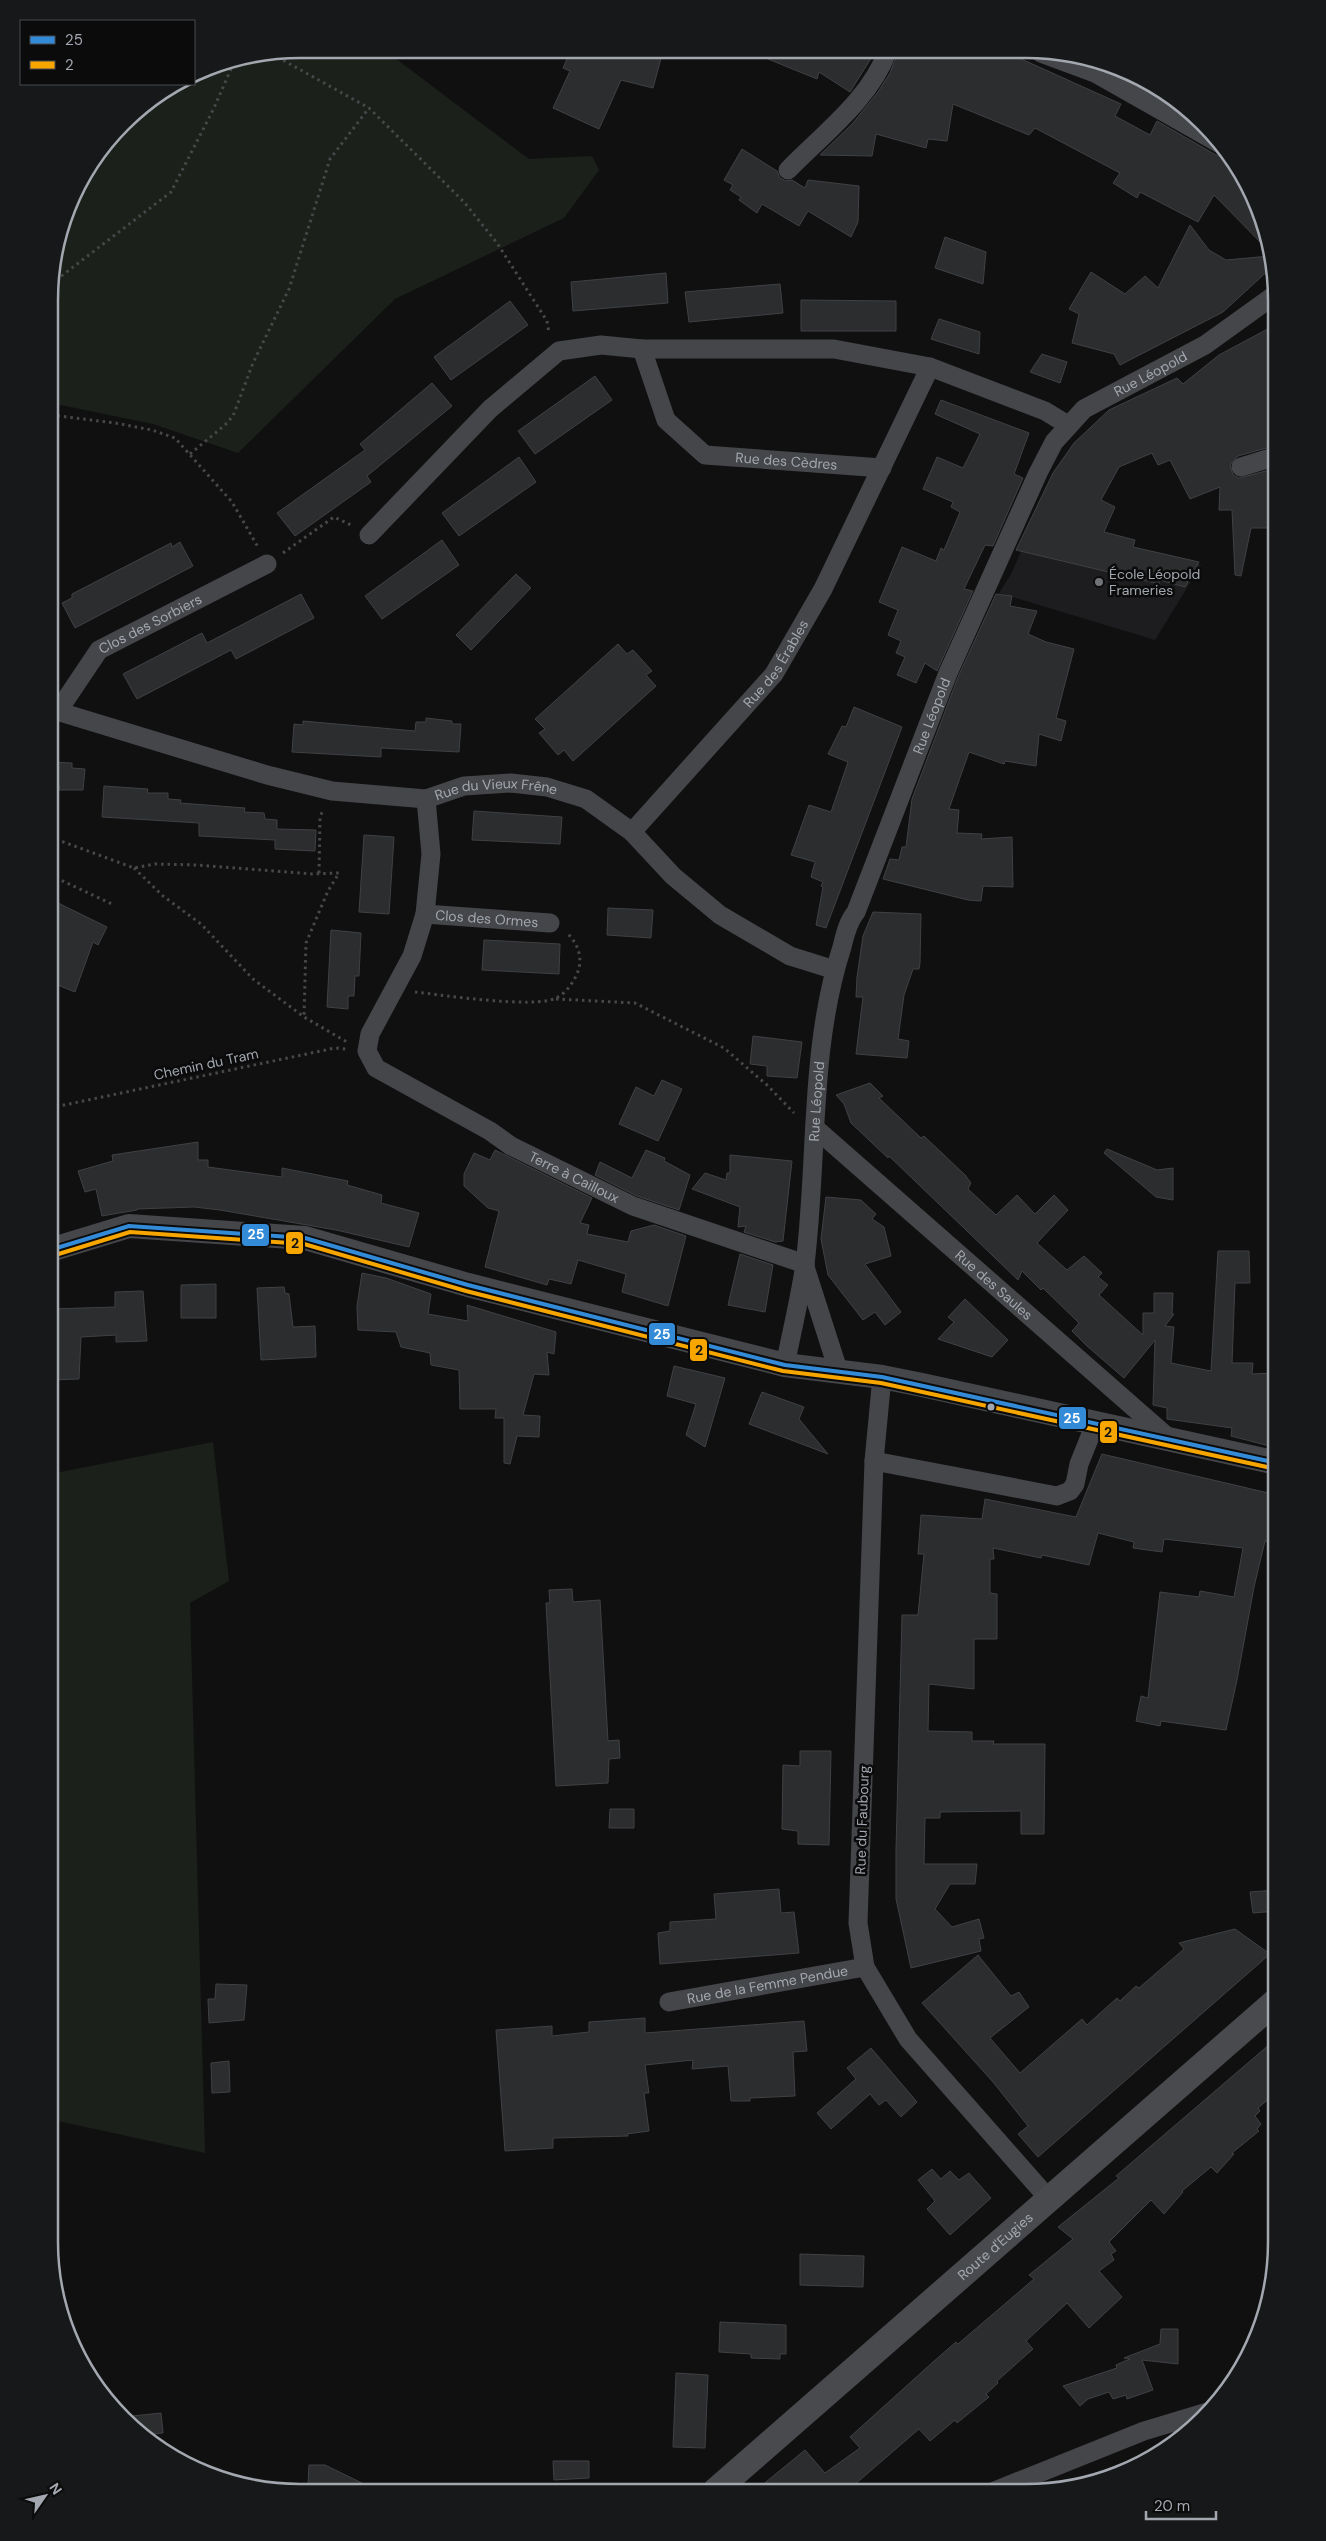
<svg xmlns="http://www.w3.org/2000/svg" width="1326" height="2541" font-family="'DM Sans',sans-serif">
  <rect width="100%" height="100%" fill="#101011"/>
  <path fill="#1d1d1f" d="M 1032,527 L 1201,565 L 1155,640 L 999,593 L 1011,574 Z"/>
  <path fill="#1b201b" d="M 300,49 L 383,49 L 529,159 L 592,156 L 599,170 L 564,218 L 395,299 L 238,453 L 153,424 L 51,403 L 51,267 L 75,188 L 134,111 L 178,84 L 194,84 L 194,74 L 204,68 Z
    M 213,1442 L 229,1581 L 190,1603 L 205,2153 L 49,2119 L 50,1474 Z"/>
  <path fill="#2c2d2e" stroke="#404144" d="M 571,50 L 609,51 L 663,51 L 653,88 L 621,80 L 599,129 L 553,108 L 570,71 L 563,68 Z
    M 751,52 L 875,52 L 850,92 L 819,72 L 817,79 Z
    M 898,52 L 1008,53 L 1121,104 L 1115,116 L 1150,135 L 1157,121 L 1216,155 L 1226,155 L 1234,159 L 1264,219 L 1269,251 L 1214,195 L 1198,222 L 1140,192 L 1137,198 L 1113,183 L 1120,173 L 1035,128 L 1029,135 L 953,104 L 947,141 L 928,139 L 926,148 L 876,134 L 872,156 L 820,155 L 853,123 L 878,92 L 890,73 Z
    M 742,149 L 777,171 L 780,178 L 786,181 L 792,180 L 805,188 L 808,180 L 859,186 L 858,222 L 851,237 L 808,211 L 799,226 L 762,204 L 757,213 L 739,200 L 741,197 L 730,190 L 733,185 L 724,180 Z
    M 1190,225 L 1209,250 L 1226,260 L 1270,256 L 1272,267 L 1223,312 L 1120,365 L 1114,354 L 1072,343 L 1079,314 L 1069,309 L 1091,272 L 1125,294 L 1145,276 L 1158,288 Z
    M 945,237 L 986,252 L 983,284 L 935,268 Z
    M 666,273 L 668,303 L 573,311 L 571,282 Z
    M 780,284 L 783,313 L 689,322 L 685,292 Z
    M 801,300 L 896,301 L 896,331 L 801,331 Z
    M 510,301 L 528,325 L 451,380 L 434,357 Z
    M 939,319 L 980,332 L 979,354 L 931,339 Z
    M 1277,324 L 1277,445 L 1238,456 L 1230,465 L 1233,475 L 1239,478 L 1277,468 L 1277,528 L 1251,528 L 1241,576 L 1235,575 L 1232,510 L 1219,510 L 1220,487 L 1190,499 L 1170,460 L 1158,465 L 1152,453 L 1119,467 L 1101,500 L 1115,507 L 1104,532 L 1135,540 L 1133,547 L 1199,562 L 1185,587 L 1160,580 L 1159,584 L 1016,550 L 1053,473 L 1074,443 L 1109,410 L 1177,378 L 1183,384 L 1219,355 Z
    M 1042,354 L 1067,362 L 1060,383 L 1030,372 Z
    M 595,376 L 612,400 L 535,454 L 518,431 Z
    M 432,383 L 452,406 L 367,476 L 371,482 L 295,536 L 277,513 L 365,450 L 360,444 Z
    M 941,400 L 1029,433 L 1014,474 L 1023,478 L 993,546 L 985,545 L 964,589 L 973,591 L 937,671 L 925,663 L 916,683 L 897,675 L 905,657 L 896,653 L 901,641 L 888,635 L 898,610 L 879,602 L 902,547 L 936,561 L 941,548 L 944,550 L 960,512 L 951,507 L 953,502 L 923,489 L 937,457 L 963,468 L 980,434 L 935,414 Z
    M 519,457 L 536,482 L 459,536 L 442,513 Z
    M 442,540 L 459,565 L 382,619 L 365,596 Z
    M 180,542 L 193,566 L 75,628 L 62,603 L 72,598 L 72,594 L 171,543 L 172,547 Z
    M 516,574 L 531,588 L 471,650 L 456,635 Z
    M 301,594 L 314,618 L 236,659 L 231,650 L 137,699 L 123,674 L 202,633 L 207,643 Z
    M 996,594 L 1012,596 L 1010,606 L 1037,611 L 1028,634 L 1046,642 L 1074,649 L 1056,718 L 1066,721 L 1061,741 L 1039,734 L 1036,766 L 1005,761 L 1004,764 L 969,752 L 949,809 L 959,810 L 957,833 L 982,834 L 981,839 L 1012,837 L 1013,887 L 983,886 L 981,901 L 968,900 L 883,879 L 890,859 L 899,860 L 902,847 L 906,847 L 912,799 L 958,677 Z
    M 618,644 L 627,654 L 633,650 L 643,661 L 652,671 L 646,675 L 656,686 L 573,761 L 564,750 L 558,755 L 539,733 L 545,729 L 535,719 Z
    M 854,707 L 902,727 L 826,928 L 816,925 L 823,887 L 821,886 L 823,882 L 811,877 L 815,862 L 791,855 L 809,805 L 831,812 L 848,762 L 828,754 L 842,726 L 846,727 Z
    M 426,718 L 452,721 L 452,724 L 461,724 L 459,752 L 381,748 L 381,757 L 292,752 L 294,724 L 303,725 L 303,721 L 415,731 L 416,722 L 426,722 Z
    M 50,762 L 72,763 L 72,768 L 85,769 L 83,790 L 59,790 L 60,786 L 50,785 Z
    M 104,786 L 148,789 L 147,793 L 168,793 L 168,799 L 181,800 L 180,803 L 245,808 L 244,812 L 264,813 L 265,819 L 277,820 L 277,829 L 316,830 L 315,851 L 275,849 L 275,840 L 199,836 L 199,823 L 102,817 Z
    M 474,811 L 562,817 L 560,844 L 472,840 Z
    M 364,835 L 394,837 L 389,914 L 359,912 Z
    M 50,899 L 107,927 L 98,945 L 93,942 L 75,992 L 50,982 Z
    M 608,908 L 653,910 L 651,938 L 607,935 Z
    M 873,912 L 921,914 L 920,963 L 919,969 L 913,969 L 904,995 L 898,1039 L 909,1041 L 907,1058 L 856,1054 L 863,997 L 856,997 L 857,977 L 863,936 Z
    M 331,930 L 361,933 L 359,976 L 355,976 L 354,996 L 348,996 L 348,1009 L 327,1007 Z
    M 484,940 L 560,944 L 559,974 L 482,970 Z
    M 753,1036 L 802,1042 L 797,1078 L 767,1076 L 767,1066 L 750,1064 Z
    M 662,1080 L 682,1089 L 658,1141 L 619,1124 L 636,1087 L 654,1096 Z
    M 870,1083 L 883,1096 L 879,1098 L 921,1138 L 924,1136 L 965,1175 L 971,1183 L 968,1189 L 996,1215 L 1017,1195 L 1035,1214 L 1054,1195 L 1068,1210 L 1037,1243 L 1067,1270 L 1084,1256 L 1102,1273 L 1098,1277 L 1108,1285 L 1099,1295 L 1143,1335 L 1143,1313 L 1154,1313 L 1154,1293 L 1173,1293 L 1172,1314 L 1174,1314 L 1165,1326 L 1174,1327 L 1171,1363 L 1211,1371 L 1218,1251 L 1249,1251 L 1250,1283 L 1235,1283 L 1232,1363 L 1253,1363 L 1252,1374 L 1274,1373 L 1277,1387 L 1277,1448 L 1231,1436 L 1232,1428 L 1167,1419 L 1167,1408 L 1153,1405 L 1155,1340 L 1124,1378 L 1087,1346 L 1072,1331 L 1079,1323 L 1043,1288 L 1041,1290 L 1022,1271 L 1018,1280 L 889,1156 L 888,1158 L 851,1123 L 844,1104 L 836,1095 Z
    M 198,1142 L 198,1160 L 208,1160 L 208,1167 L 282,1177 L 282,1168 L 348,1181 L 347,1185 L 382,1195 L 381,1203 L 419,1213 L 409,1247 L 336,1230 L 220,1210 L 194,1207 L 137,1209 L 137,1210 L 102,1216 L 96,1189 L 85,1192 L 78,1171 L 113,1161 L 112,1155 Z
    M 1107,1149 L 1157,1170 L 1173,1168 L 1173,1200 L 1156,1197 L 1104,1153 Z
    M 495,1150 L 592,1198 L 580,1223 L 589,1225 L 587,1234 L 628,1242 L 631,1231 L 654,1225 L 686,1236 L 668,1306 L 622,1292 L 626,1274 L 578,1260 L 571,1284 L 549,1279 L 547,1285 L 485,1267 L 499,1211 L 488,1208 L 464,1186 L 464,1174 L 474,1153 L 490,1160 Z
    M 646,1150 L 665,1158 L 664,1161 L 690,1175 L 679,1210 L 637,1196 L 595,1175 L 600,1162 L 632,1178 Z
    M 730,1155 L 792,1161 L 783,1241 L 775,1242 L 744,1232 L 746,1226 L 738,1227 L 740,1207 L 692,1189 L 705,1173 L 726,1180 L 727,1173 L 730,1173 Z
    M 826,1197 L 861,1200 L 876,1214 L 872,1219 L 884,1227 L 891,1256 L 865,1264 L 901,1312 L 885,1325 L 875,1312 L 863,1320 L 828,1275 L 821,1239 Z
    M 740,1254 L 773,1265 L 765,1312 L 728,1305 Z
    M 362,1273 L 386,1278 L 431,1294 L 428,1314 L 468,1321 L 467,1305 L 556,1332 L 554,1354 L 547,1352 L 549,1375 L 534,1374 L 523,1415 L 540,1416 L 539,1437 L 517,1436 L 510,1464 L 504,1463 L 504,1418 L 495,1418 L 496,1409 L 460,1409 L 459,1370 L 431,1365 L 430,1353 L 401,1347 L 396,1332 L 358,1330 L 357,1306 Z
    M 216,1284 L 216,1318 L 181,1318 L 181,1285 Z
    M 284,1287 L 285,1293 L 289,1294 L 293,1327 L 315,1326 L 316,1357 L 261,1360 L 257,1288 Z
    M 143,1291 L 147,1341 L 116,1342 L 116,1335 L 81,1337 L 79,1379 L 50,1380 L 50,1309 L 115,1307 L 115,1292 Z
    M 965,1299 L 1008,1340 L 992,1357 L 938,1339 L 954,1322 L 948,1317 Z
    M 674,1366 L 725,1378 L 705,1447 L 686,1435 L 696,1404 L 667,1396 Z
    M 762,1392 L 804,1407 L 799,1419 L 828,1454 L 749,1424 Z
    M 1102,1454 L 1277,1495 L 1277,1544 L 1265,1541 L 1254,1587 L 1237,1680 L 1226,1730 L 1161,1721 L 1160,1726 L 1136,1721 L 1141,1696 L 1148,1698 L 1160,1592 L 1199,1597 L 1200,1591 L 1234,1597 L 1243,1548 L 1164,1539 L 1162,1552 L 1133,1548 L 1134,1542 L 1098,1533 L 1089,1565 L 1042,1555 L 1041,1558 L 993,1548 L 994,1559 L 990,1559 L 990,1593 L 997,1594 L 997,1639 L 974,1639 L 974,1689 L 929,1684 L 928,1731 L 972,1732 L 972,1741 L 994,1741 L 993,1744 L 1045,1744 L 1044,1834 L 1021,1834 L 1021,1811 L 940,1812 L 940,1818 L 925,1818 L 924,1864 L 977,1864 L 975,1884 L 950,1884 L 935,1909 L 952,1927 L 979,1919 L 984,1938 L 979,1939 L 981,1951 L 911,1968 L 896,1899 L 896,1850 L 902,1615 L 918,1615 L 924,1554 L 918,1554 L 921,1515 L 982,1519 L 985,1499 L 1076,1517 Z
    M 572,1589 L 573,1602 L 600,1600 L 608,1741 L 619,1740 L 620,1758 L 609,1759 L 608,1783 L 556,1786 L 546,1603 L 550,1603 L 549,1590 Z
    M 800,1751 L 831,1751 L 829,1845 L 798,1844 L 798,1831 L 782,1829 L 783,1765 L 800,1766 Z
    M 610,1809 L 634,1809 L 634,1828 L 609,1828 Z
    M 779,1889 L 781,1913 L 794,1912 L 799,1953 L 660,1964 L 658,1933 L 670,1931 L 670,1922 L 716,1919 L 714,1894 Z
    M 1277,1890 L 1277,1911 L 1253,1913 L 1250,1892 Z
    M 1235,1929 L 1270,1954 L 1038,2157 L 1018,2134 L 1028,2126 L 993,2082 L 922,2003 L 978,1955 L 1011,1996 L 1019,1992 L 1029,2007 L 990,2038 L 1020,2073 L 1082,2019 L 1087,2025 L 1117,1998 L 1120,2001 L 1136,1986 L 1139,1988 L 1184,1949 L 1179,1943 Z
    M 216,1984 L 247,1985 L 244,2020 L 209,2023 L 208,1999 L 215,1999 Z
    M 645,2018 L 645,2033 L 804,2021 L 807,2051 L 793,2052 L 795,2096 L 750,2098 L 750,2101 L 731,2101 L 728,2066 L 692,2069 L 693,2060 L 645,2065 L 649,2093 L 644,2093 L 649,2131 L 627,2134 L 628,2136 L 553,2138 L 553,2148 L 505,2151 L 496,2030 L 552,2026 L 552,2036 L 589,2032 L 589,2022 Z
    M 1277,2038 L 1277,2092 L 1258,2108 L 1260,2111 L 1255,2116 L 1261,2124 L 1257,2129 L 1259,2131 L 1232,2153 L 1234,2154 L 1217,2173 L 1211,2167 L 1182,2191 L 1183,2192 L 1164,2214 L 1151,2200 L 1109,2242 L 1116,2251 L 1111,2254 L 1114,2260 L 1099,2271 L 1122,2297 L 1089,2328 L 1067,2303 L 1026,2341 L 1033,2349 L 997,2381 L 998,2383 L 986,2394 L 989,2397 L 957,2423 L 955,2420 L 930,2441 L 919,2429 L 846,2492 L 755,2491 L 805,2450 L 825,2473 L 860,2448 L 850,2437 L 933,2362 L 956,2342 L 958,2344 L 1034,2279 L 1029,2275 L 1073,2239 L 1058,2227 L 1119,2178 L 1116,2176 Z
    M 871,2048 L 917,2102 L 901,2117 L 886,2100 L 879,2105 L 870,2094 L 831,2129 L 817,2113 L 856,2079 L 847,2068 Z
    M 229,2061 L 230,2092 L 212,2093 L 211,2063 Z
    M 932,2169 L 941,2179 L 950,2171 L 959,2180 L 969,2173 L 991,2198 L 950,2235 L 927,2209 L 935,2201 L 918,2180 Z
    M 800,2254 L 864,2256 L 863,2287 L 800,2285 Z
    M 720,2322 L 786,2325 L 786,2354 L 780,2354 L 780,2359 L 751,2358 L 751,2354 L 719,2352 Z
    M 1161,2329 L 1178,2329 L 1178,2364 L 1142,2360 L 1153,2390 L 1127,2399 L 1126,2395 L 1113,2399 L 1109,2392 L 1088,2399 L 1080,2406 L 1063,2386 L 1117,2368 L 1116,2365 L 1130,2359 L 1124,2358 L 1160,2344 Z
    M 676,2373 L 708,2375 L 705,2448 L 673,2447 Z
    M 161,2413 L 163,2433 L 142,2435 L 123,2417 Z
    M 553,2461 L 589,2461 L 589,2478 L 554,2480 Z
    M 309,2465 L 325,2465 L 368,2486 L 308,2484 Z"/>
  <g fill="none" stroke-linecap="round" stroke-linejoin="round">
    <path stroke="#47484a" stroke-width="3" stroke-dasharray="2.5 4" stroke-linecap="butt" d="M 272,54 L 369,108 L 464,202 L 497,243 L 547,321 L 549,333
      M 51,284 L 171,192 L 214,108 L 234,62
      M 51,415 L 115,423 L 152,430 L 175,438 L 232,502 L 258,547
      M 190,454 L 225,425 L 233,416 L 253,363 L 289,289 L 330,159 L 369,108
      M 283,553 L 334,517 L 351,525
      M 50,837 L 134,868 L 155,864 L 196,865 L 312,874 L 339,873 L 328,891 L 306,943 L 304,1017
      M 134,868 L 163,896 L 201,924 L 253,979 L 304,1017 L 347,1042
      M 319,873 L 320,817 L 323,810
      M 50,875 L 114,905
      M 415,992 C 442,995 535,1009 556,998 C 567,993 576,979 579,968 C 582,955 577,943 568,934
      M 556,999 L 635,1003 L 724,1048 L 767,1085 L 794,1113
      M 50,1108 L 335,1048 L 346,1049"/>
    <g stroke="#454649" stroke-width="19">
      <path d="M 1041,53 L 1095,73 L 1222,145"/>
      <path d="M 788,170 C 822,135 871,98 887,52"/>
      <path id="s1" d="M 642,349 L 666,420 L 705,455 L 882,468"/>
      <path d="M 1241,467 L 1277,456"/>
      <path d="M 369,535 L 490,409 L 559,351 L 601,345 L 642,349 L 834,349 L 930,367 L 1045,411 L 1068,425"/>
      <path id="s2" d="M 50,709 L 267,775 L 332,791 L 426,799 L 464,786 L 511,783 L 547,787 L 586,799 L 632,832 L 673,876 L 720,915 L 790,956 L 835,970"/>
      <path id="s3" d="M 58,711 L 99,650 L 267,564"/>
      <path id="s4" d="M 426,799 L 431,854 L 425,914 L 412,956 L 370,1034 L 367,1051 L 376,1068 L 490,1131 L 511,1146 L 633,1206 L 805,1264"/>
      <path id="s5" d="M 632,832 L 774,674 L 823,589 L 930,367"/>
      <path id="s6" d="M 425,914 L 550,923"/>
      <path id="s7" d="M 815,1128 L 1172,1441"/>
      <path d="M 805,1267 L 839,1373"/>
      <path id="s8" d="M 785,1365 C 792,1331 800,1298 805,1264 C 818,1159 809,1048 842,947 C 845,935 848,921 856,912 L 948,673 L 1038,473 L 1054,442 L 1084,409 L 1205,345 L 1276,294"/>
      <path d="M 882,1377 L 874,1461 L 858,1923 L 865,1967 L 908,2039 L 1049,2199"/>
      <path d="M 874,1461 L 1057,1496 L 1070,1491 L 1075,1484 L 1079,1464 L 1095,1424"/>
      <path id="s9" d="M 669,2002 L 865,1967"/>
      <path d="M 992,2492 L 1144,2431 L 1207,2412"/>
    </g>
    <path stroke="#454649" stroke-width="24" d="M 50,1250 L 129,1226 L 305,1238 L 468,1285 L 785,1365 L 882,1377 L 922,1385 L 1277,1463"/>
    <path stroke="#494a4d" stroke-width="26" id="s10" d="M 715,2491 L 1277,2000"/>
    <defs>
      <path id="bus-1" d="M 50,1250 L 129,1226 L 305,1238 L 468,1285 L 785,1365 L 882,1377 L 1277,1463"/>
      <path id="bus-2" d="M 52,1256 L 130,1232 L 304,1244 L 466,1291 L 783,1371 L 881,1383 L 1276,1469"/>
    </defs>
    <use href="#bus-1" stroke="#0b0b0c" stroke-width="8"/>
    <use href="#bus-2" stroke="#0b0b0c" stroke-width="8"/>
    <use href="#bus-1" stroke="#338bd7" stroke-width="4"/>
    <use href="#bus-2" stroke="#f7a600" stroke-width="4"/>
  </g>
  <circle fill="#707378" stroke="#0b0b0c" stroke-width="2" cx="1099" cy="582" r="5"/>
  <circle fill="#a3a8b0" stroke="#0b0b0c" stroke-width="2" cx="991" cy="1407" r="4.5"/>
  <g text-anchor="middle" stroke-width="5" stroke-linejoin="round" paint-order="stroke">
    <g font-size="14" fill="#a3a8b0" stroke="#0b0b0c">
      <text dy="5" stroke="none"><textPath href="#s8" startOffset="1091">Rue Léopold</textPath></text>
      <text dy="5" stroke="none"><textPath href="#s1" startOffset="209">Rue des Cèdres</textPath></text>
      <text dy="5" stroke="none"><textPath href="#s3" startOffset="131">Clos des Sorbiers</textPath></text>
      <text dy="5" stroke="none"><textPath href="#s5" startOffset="222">Rue des Érables</textPath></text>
      <text dy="5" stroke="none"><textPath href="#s8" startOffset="671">Rue Léopold</textPath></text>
      <text dy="5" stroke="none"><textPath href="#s2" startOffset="460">Rue du Vieux Frêne</textPath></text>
      <text dy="5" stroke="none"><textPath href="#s6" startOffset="62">Clos des Ormes</textPath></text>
      <text transform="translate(206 1064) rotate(-12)" y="5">Chemin du Tram</text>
      <text dy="5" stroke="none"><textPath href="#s8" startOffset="266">Rue Léopold</textPath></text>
      <text dy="5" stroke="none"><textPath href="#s4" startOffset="511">Terre à Cailloux</textPath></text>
      <text dy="5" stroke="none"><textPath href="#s7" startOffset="238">Rue des Saules</textPath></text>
      <text transform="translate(862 1820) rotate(-88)" y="5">Rue du Faubourg</text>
      <text dy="5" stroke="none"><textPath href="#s9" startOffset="100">Rue de la Femme Pendue</textPath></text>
      <text dy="5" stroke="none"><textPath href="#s10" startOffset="372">Route d'Eugies</textPath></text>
    </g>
    <g font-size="14" fill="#a3a8b0" stroke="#0b0b0c" text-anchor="start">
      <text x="1109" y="579">École Léopold<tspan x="1109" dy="16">Frameries</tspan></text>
    </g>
  </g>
  <path d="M0 0H1326V2541H0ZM300 58H1026A242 242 0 0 1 1268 300V2242A242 242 0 0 1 1026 2484H300A242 242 0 0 1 58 2242V300A242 242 0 0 1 300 58Z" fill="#171819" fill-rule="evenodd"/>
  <path fill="none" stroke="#a3a8b0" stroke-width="2.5" d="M300 58H1026A242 242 0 0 1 1268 300V2242A242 242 0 0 1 1026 2484H300A242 242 0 0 1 58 2242V300A242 242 0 0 1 300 58Z"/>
  <g stroke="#0b0b0c" stroke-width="2">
    <rect x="241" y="1223" width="29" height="24" rx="5" fill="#338bd7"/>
    <rect x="285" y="1231" width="19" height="24" rx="5" fill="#f7a600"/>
    <rect x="648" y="1322" width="28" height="24" rx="5" fill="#338bd7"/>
    <rect x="689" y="1338" width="19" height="24" rx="5" fill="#f7a600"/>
    <rect x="1058" y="1406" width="29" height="24" rx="5" fill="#338bd7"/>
    <rect x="1099" y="1420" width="19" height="24" rx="5" fill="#f7a600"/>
  </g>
  <g font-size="14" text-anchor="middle" font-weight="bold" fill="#fff">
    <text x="256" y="1239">25</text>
    <text x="662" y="1339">25</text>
    <text x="1072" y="1423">25</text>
  </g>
  <g font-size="14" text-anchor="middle" font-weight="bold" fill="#111">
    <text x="295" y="1248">2</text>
    <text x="699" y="1355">2</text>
    <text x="1108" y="1437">2</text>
  </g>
  <rect x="20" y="20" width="175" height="65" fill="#0b0b0c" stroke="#484a4e"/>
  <rect x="30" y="36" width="25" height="8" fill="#338bd7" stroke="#484a4e"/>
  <text x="65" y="45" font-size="15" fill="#a3a8b0">25</text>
  <rect x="30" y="61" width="25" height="8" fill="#f7a600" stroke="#484a4e"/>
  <text x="65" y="70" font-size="15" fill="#a3a8b0">2</text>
  <g transform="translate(45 2496) rotate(56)" stroke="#0b0b0c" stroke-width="4" paint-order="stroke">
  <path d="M0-4L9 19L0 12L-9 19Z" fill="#a3a8b0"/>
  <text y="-8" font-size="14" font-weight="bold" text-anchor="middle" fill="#a3a8b0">N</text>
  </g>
  <path d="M1146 2511v8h70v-8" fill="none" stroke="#a3a8b0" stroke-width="2.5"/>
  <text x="1154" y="2511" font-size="15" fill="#a3a8b0" stroke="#0b0b0c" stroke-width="4" paint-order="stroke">20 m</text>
</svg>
